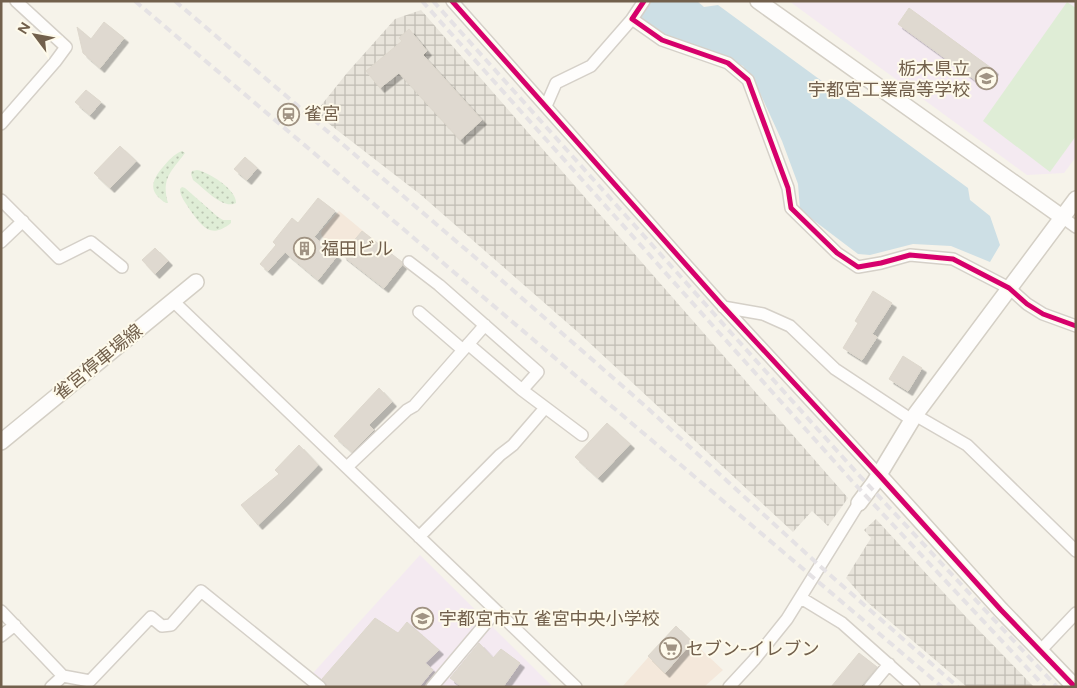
<svg xmlns="http://www.w3.org/2000/svg" width="1077" height="688" font-family="Figtree,'Noto Sans JP',sans-serif">
  <defs>
    <pattern id="industrial-grid" width="8" height="8" patternUnits="userSpaceOnUse" patternTransform="scale(1.25)"><rect width="8" height="8" fill="#e8e4db"/><path d="M0 4h8M4 0v8" fill="none" stroke="#c0bcb4"/></pattern>
    <pattern id="grass-dots" width="8" height="8" patternUnits="userSpaceOnUse" patternTransform="scale(1.25)"><rect width="8" height="8" fill="#dfedd6"/><path d="M2 2h.1M6 6h.1" fill="none" stroke="#b9c3b0" stroke-width="1.8" stroke-linecap="round"/></pattern>
    <filter id="shadow"><feDropShadow dx="4.5" dy="4.5" stdDeviation="0" flood-color="#0004"/></filter>
  </defs>
  <rect width="100%" height="100%" fill="#f6f3ea"/>
  <path fill="#f4e8db" d="M 339,211 L 403,264 L 384,288 L 324,240 L 321,234 L 322,230 Z
    M 676,626 L 723,670 L 704,687 L 622,687 Z"/>
  <path fill="url(#industrial-grid)" d="M 421,10 L 848,498 L 828,526 L 812,511 L 793,532 L 580,334 L 421,195 L 315,113 L 347,73 L 395,19 Z
    M 876,519 L 966,617 L 1034,687 L 967,687 L 867,602 L 846,578 L 871,538 L 864,530 Z"/>
  <path fill="#f4eaf1" d="M 789,1 L 1076,1 L 1076,157 L 1064,173 L 1027,175 Z
    M 420,555 L 553,687 L 308,687 L 304,683 Z"/>
  <path fill="url(#grass-dots)" d="M 182,151 L 185,153 C 171,172 161,178 168,203 L 166,203 C 148,192 151,181 163,167 C 168,161 174,154 182,151 Z
    M 197,170 C 209,172 237,190 236,203 C 223,210 204,188 193,180 L 191,174 L 192,171 Z
    M 182,187 L 185,188 L 218,217 L 223,220 L 231,220 L 231,223 C 211,239 203,228 190,210 C 186,203 180,197 180,189 Z"/>
  <path fill="#dfedd6" d="M 1067,2 L 1076,8 L 1076,136 L 1050,172 L 983,121 Z"/>
  <path fill="#cddfe5" d="M 652,1 L 697,1 L 704,7 L 718,5 L 968,188 L 970,200 L 990,216 L 1000,245 L 990,262 L 951,246 L 913,244 L 870,255 L 858,254 L 800,210 L 798,184 L 782,141 L 759,91 L 743,66 L 707,50 L 665,36 L 639,17 Z"/>
  <path fill="#dfd9d0" stroke="#ded8cd" filter="url(#shadow)" d="M 909,8 L 994,70 L 982,85 L 898,24 Z
    M 104,22 L 124,38 L 100,68 L 83,53 L 77,27 L 91,39 Z
    M 409,29 L 427,51 L 423,55 L 482,120 L 460,140 L 399,73 L 380,88 L 366,71 L 402,41 L 399,38 Z
    M 86,90 L 101,102 L 90,115 L 75,102 Z
    M 120,146 L 136,161 L 110,188 L 94,173 Z
    M 245,157 L 257,168 L 247,180 L 234,169 Z
    M 318,198 L 335,211 L 314,237 L 337,256 L 318,280 L 285,252 L 268,271 L 260,264 L 276,245 L 273,242 L 292,218 L 298,223 Z
    M 362,231 L 402,262 L 402,265 L 384,288 L 342,255 Z
    M 155,248 L 168,261 L 155,274 L 142,260 Z
    M 873,291 L 892,303 L 872,334 L 877,337 L 862,360 L 843,348 L 858,323 L 855,321 Z
    M 903,356 L 922,368 L 908,391 L 889,379 Z
    M 379,388 L 392,402 L 369,425 L 374,430 L 352,452 L 334,436 Z
    M 607,423 L 630,444 L 598,478 L 575,457 Z
    M 299,445 L 318,465 L 284,500 L 258,525 L 241,505 L 279,474 L 275,470 Z
    M 375,618 L 398,633 L 407,622 L 439,650 L 425,663 L 433,670 L 419,687 L 327,687 L 322,679 Z
    M 676,626 L 692,642 L 665,673 L 648,656 Z
    M 479,643 L 493,658 L 501,649 L 520,663 L 503,687 L 462,687 L 450,678 Z
    M 859,653 L 877,667 L 860,687 L 831,687 Z"/>
  <g fill="none" stroke-linecap="round" stroke-linejoin="round">
    <defs>
      <path id="street" d="M 452,1 L 720,303 L 879,475
        M 644,1 L 632,19 L 662,40 L 728,63 L 748,80 L 788,188 L 791,208 L 837,253 L 858,267 L 881,263 L 910,255 L 953,259 L 1009,288 L 1027,304 L 1043,314 L 1076,326
        M 546,106 L 556,83 L 591,66 L 632,19
        M 1,124 L 55,62 L 66,47 L 16,1
        M 1,200 L 59,258 L 91,242 L 122,267
        M 1062,217 L 1076,227
        M 1,242 L 23,221
        M 409,262 L 439,285 L 538,372 L 522,390
        M 173,301 L 576,687
        M 723,307 L 763,314 L 790,326 L 835,369 L 912,420
        M 419,312 L 463,350
        M 468,344 L 522,390 L 582,435
        M 915,415 L 967,445 L 1076,551
        M 347,467 L 407,410 L 414,406 L 485,325
        M 419,537 L 500,455 L 513,445 L 545,408
        M 801,598 L 842,623 L 914,687
        M 1,611 L 63,676 L 51,687
        M 1,636 L 15,625
        M 1040,651 L 1076,613
        M 63,676 L 90,681 L 151,617 L 162,626 L 171,625 L 201,591 L 320,687
        M 432,687 L 496,611
        M 729,687 L 754,660 L 787,619 L 859,503
        M 870,687 L 889,664"/>
      <path id="secondary" d="M 758,1 L 1062,217
        M 1,442 L 196,282
        M 879,475 L 1001,610 L 1075,687
        M 859,503 L 874,483 L 915,415 L 1076,199"/>
    </defs>
    <use href="#street" stroke="#d5d0c8" stroke-width="14"/>
    <use href="#secondary" stroke="#d4cfc5" stroke-width="18"/>
    <use href="#street" stroke="#fefdfc" stroke-width="11"/>
    <use href="#secondary" stroke="#fefdfc" stroke-width="15"/>
    <path stroke="#e5e2e4" stroke-width="4" stroke-dasharray="8 5" stroke-linecap="butt" d="M 135,1 L 942,687
      M 175,1 L 491,271 L 643,404 L 821,567 L 958,687
      M 422,1 L 852,481 L 1045,687
      M 433,1 L 857,473 L 1057,687"/>
    <defs>
      <path id="cycleway" d="M 452,1 L 720,303 L 879,475 L 1001,610 L 1075,687
        M 644,1 L 632,19 L 662,40 L 728,63 L 748,80 L 788,188 L 791,208 L 837,253 L 858,267 L 881,263 L 910,255 L 953,259 L 1009,288 L 1027,304 L 1043,314 L 1076,326"/>
    </defs>
    <use href="#cycleway" stroke="#fefaeb" stroke-width="8"/>
    <use href="#cycleway" stroke="#d6006c" stroke-width="5"/>
  </g>
  <defs>
    <symbol id="school-ring" viewBox="-11 -11 22 22"><circle r="9.5" fill="#fefaeb" stroke="#a09383" stroke-width="1.5"/><path d="M0-5L7-2L0 1L-7-2ZM-4 1L0 2.5L4 1V4Q0 6-4 4Z" fill="#a09383"/></symbol>
    <symbol id="station-ring" viewBox="-11 -11 22 22"><circle r="9.5" fill="#fefaeb" stroke="#a09383" stroke-width="1.5"/><path d="M-3-6H3Q5-6 5-4V2Q5 4 3 4L4.5 6H3L1.5 4h-3L-3 6H-4.5L-3 4Q-5 4-5 2V-4Q-5-6-3-6ZM-3.5-4v3h7v-3ZM-3.5 1v1.5H-2V1ZM2 1v1.5H3.5V1Z" fill="#a09383"/></symbol>
    <symbol id="building-ring" viewBox="-11 -11 22 22"><circle r="9.5" fill="#fefaeb" stroke="#a09383" stroke-width="1.5"/><path d="M-4-6H4V6H1V3H-1V6H-4ZM-2.5-4.3h1.7v1.8h-1.7ZM.8-4.3h1.7v1.8H.8ZM-2.5-1h1.7V.8h-1.7ZM.8-1h1.7V.8H.8Z" fill="#a09383"/></symbol>
    <symbol id="supermarket-ring" viewBox="-11 -11 22 22"><circle r="9.5" fill="#fefaeb" stroke="#a09383" stroke-width="1.5"/><path d="M-6-5.5h2.5l.6 2H6L4.5 2H-2.5L-4.4-4H-6ZM-1.5 3.2a1.3 1.3 0 1 0 .1 0ZM3 3.2a1.3 1.3 0 1 0 .1 0Z" fill="#a09383"/></symbol>
  </defs>
  <g fill-rule="evenodd">
    <use href="#school-ring" x="974" y="66" width="25" height="25"/>
    <use href="#station-ring" x="276" y="102" width="25" height="25"/>
    <use href="#building-ring" x="292" y="236" width="25" height="25"/>
    <use href="#school-ring" x="410" y="606" width="25" height="25"/>
    <use href="#supermarket-ring" x="658" y="636" width="25" height="25"/>
  </g>
  <g text-anchor="middle" stroke-width="4" stroke-linejoin="round" paint-order="stroke">
    <g font-size="18" fill="#72604c" stroke="#fefaeb" text-anchor="start">
      <text x="970" y="75" text-anchor="end">栃木県立<tspan x="970" dy="21">宇都宮工業高等学校</tspan></text>
      <text x="304" y="120">雀宮</text>
      <text x="321" y="255">福田ビル</text>
      <text x="439" y="625">宇都宮市立 雀宮中央小学校</text>
      <text x="686" y="655">セブン-イレブン</text>
    </g>
    <g font-size="18" fill="#72604c" stroke="#fefaeb">
      <text transform="translate(98 362) rotate(-39)" y="6">雀宮停車場線</text>
    </g>
  </g>
  <rect width="1077" height="688" fill="none" stroke="#72604c" stroke-width="5"/>
  <g transform="translate(35 35) rotate(302)" stroke="#fefaeb" stroke-width="4" paint-order="stroke">
  <path d="M0-4L9 19L0 12L-9 19Z" fill="#72604c"/>
  <text y="-8" font-size="14" font-weight="bold" text-anchor="middle" fill="#72604c">N</text>
  </g>
</svg>
